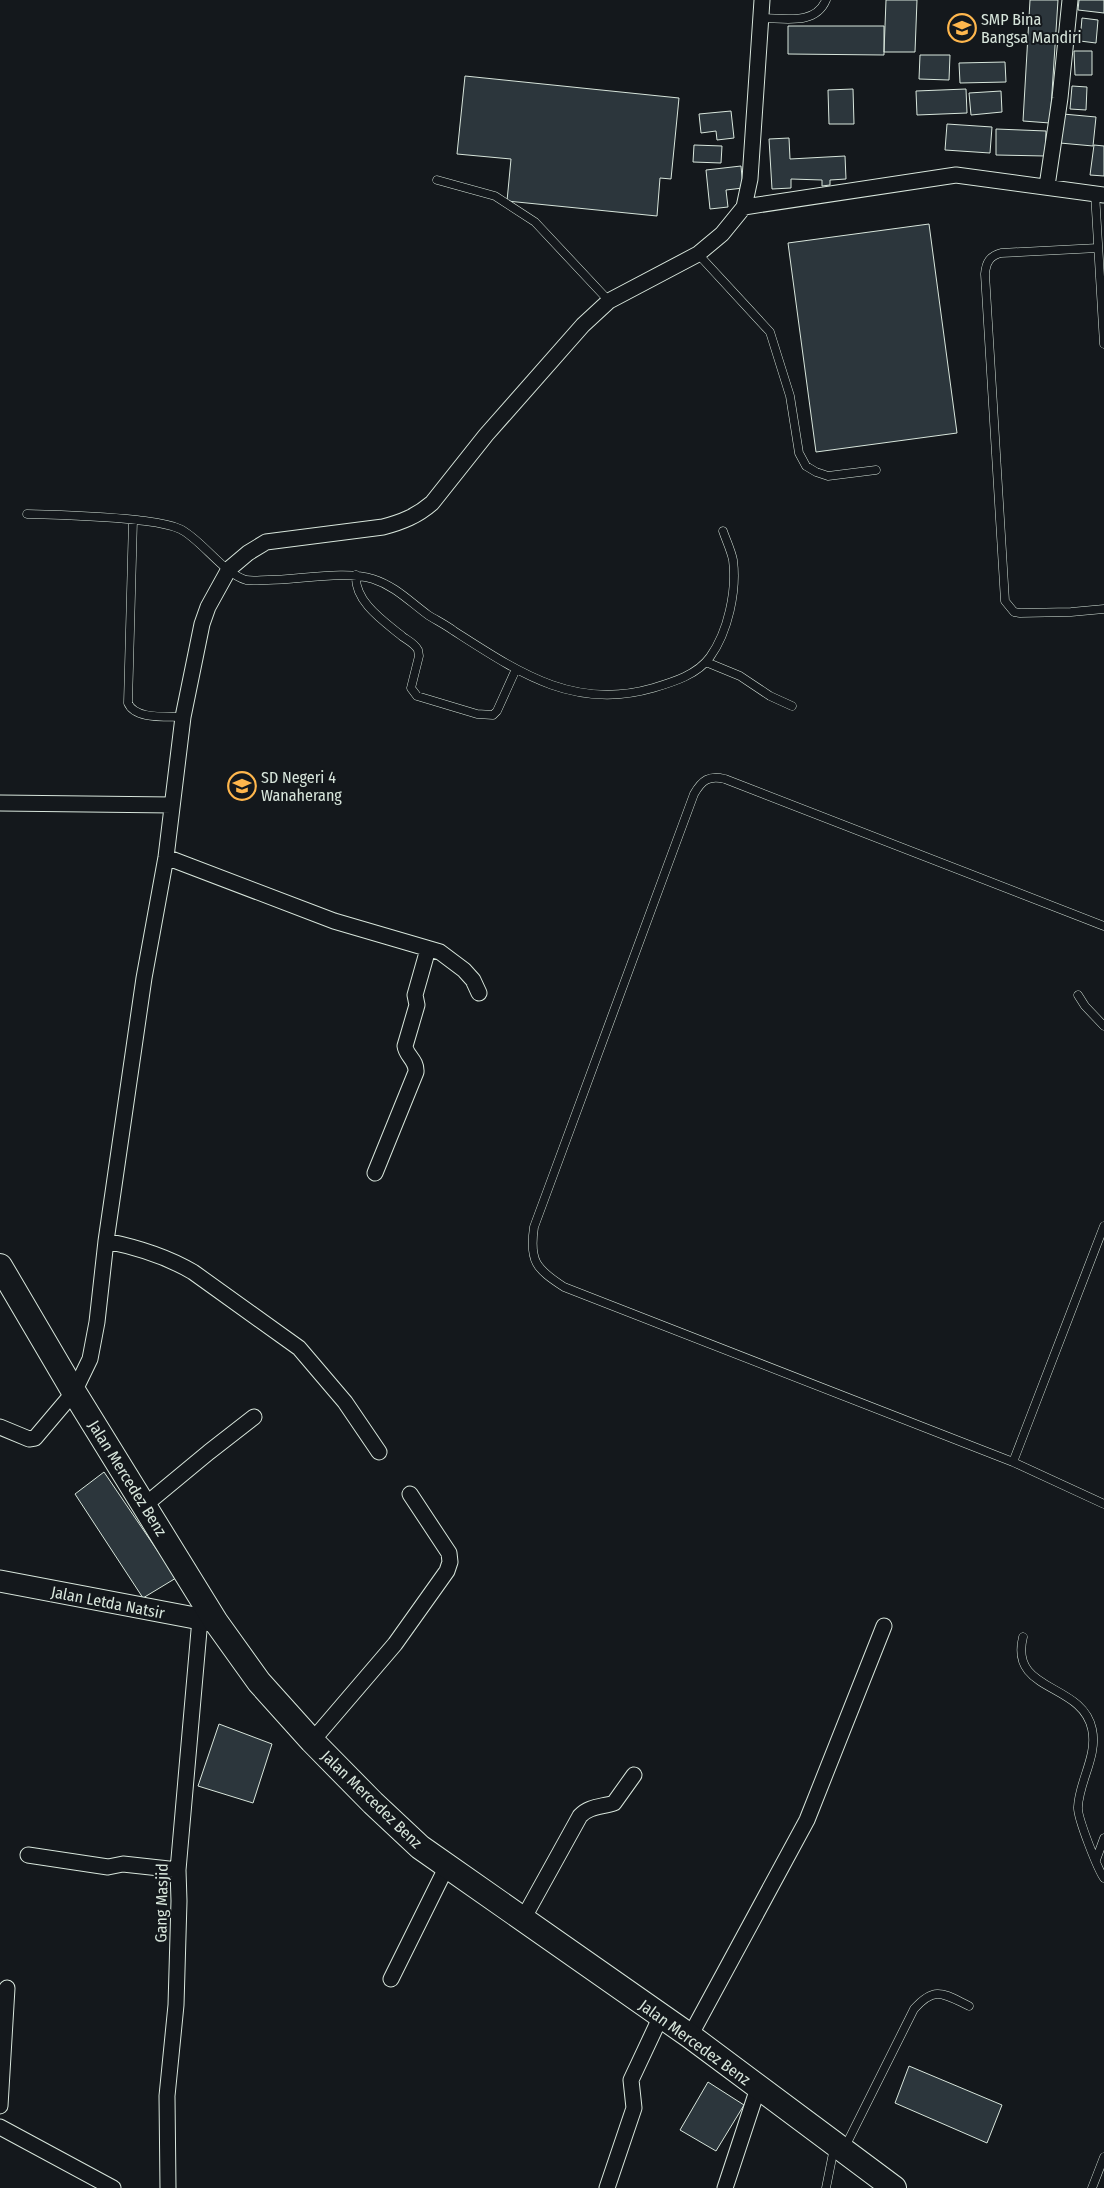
<svg xmlns="http://www.w3.org/2000/svg" width="1104" height="2188" font-family="'Fira Sans Condensed',sans-serif">
  <rect width="100%" height="100%" fill="#14181c"/>
  <path fill="#2c363c" stroke="#d8e6dc" d="M 886,0 L 917,0 L 915,52 L 884,52 Z
    M 1030,0 L 1058,0 L 1050,123 L 1023,121 Z
    M 1079,0 L 1104,0 L 1104,13 L 1078,10 Z
    M 1082,18 L 1098,20 L 1096,43 L 1080,41 Z
    M 788,26 L 884,26 L 884,55 L 788,54 Z
    M 1074,51 L 1092,51 L 1092,75 L 1075,75 Z
    M 920,55 L 950,55 L 949,80 L 919,79 Z
    M 1005,62 L 1006,82 L 960,83 L 959,63 Z
    M 465,76 L 679,98 L 671,179 L 660,178 L 657,216 L 507,201 L 511,159 L 457,154 Z
    M 1072,86 L 1087,87 L 1086,110 L 1070,109 Z
    M 853,89 L 854,124 L 829,124 L 828,90 Z
    M 966,89 L 967,113 L 917,115 L 916,91 Z
    M 1001,91 L 1002,112 L 971,115 L 969,93 Z
    M 731,111 L 734,138 L 717,140 L 716,131 L 701,133 L 699,114 Z
    M 1063,114 L 1096,117 L 1093,146 L 1060,143 Z
    M 947,124 L 992,127 L 990,153 L 945,150 Z
    M 996,129 L 1046,131 L 1045,156 L 996,155 Z
    M 789,138 L 790,159 L 845,156 L 846,179 L 830,180 L 830,185 L 822,186 L 822,180 L 791,179 L 791,188 L 772,189 L 769,139 Z
    M 694,145 L 722,146 L 721,163 L 693,162 Z
    M 1094,145 L 1104,146 L 1104,176 L 1090,175 Z
    M 741,166 L 743,188 L 726,190 L 728,207 L 710,209 L 706,170 Z
    M 929,224 L 957,433 L 816,452 L 788,243 Z
    M 104,1472 L 176,1578 L 143,1598 L 75,1494 Z
    M 219,1724 L 272,1744 L 253,1803 L 198,1786 Z
    M 909,2066 L 1002,2105 L 987,2143 L 895,2103 Z
    M 708,2082 L 744,2105 L 716,2151 L 680,2130 Z"/>
  <g fill="none" stroke-linecap="round" stroke-linejoin="round">
    <defs>
      <path id="lane" d="M 761,18 C 784,18 815,26 826,0
        M 437,180 L 495,196 L 535,222 L 609,301
        M 1095,193 L 1104,344
        M 1098,248 L 1001,253 C 990,256 986,262 985,274 L 1005,601 L 1014,612 L 1020,613 L 1071,612 L 1104,609
        M 698,254 L 770,332 L 790,396 L 799,453 L 806,466 L 816,472 L 828,476 L 876,470
        M 27,514 C 64,515 100,516 137,520 C 151,522 167,523 180,529 C 200,538 224,574 246,580 C 253,581 261,580 268,580 C 298,580 346,570 373,579 C 395,586 409,601 428,615 C 436,620 446,625 454,631 C 518,672 574,711 653,688 C 673,682 697,675 710,657 C 728,632 737,591 733,560 C 731,550 726,540 723,531
        M 133,520 L 128,703 C 135,720 167,716 183,717
        M 356,575 C 354,602 385,622 403,637 C 409,641 415,644 418,650 L 419,656 L 411,688 L 417,696 L 477,714 L 493,715 L 497,711 L 516,669
        M 706,662 L 740,676 L 770,696 L 792,706
        M 1104,926 L 725,779 C 709,775 702,780 694,794 L 534,1227 C 529,1261 536,1269 564,1287 L 1013,1462 L 1104,1504
        M 1078,995 L 1085,1006 L 1104,1026
        M 1013,1462 L 1104,1226
        M 1023,1637 C 1009,1693 1082,1682 1092,1729 C 1098,1756 1079,1781 1078,1807 C 1077,1817 1098,1870 1104,1878
        M 1096,1860 L 1104,1838
        M 845,2147 L 914,2009 C 935,1985 944,1994 969,2006
        M 826,2188 L 834,2148
        M 1092,2188 L 1104,2157"/>
      <path id="street" d="M 1047,186 L 1060,98 L 1070,0
        M 744,207 L 956,175 L 1104,195
        M 0,803 L 172,805
        M 166,857 L 334,921 L 440,952 L 464,970 L 473,980 L 479,993
        M 375,1173 L 416,1072 C 417,1060 406,1056 405,1046 L 417,1005 L 415,995 L 428,949
        M 106,1241 C 136,1247 166,1256 193,1272 L 299,1348 L 345,1402 L 379,1452
        M 0,1427 L 29,1439 L 35,1438 L 74,1392 L 90,1359 L 97,1322 L 106,1241 L 144,978 L 166,857 L 183,717 L 202,624 L 208,607 L 229,569 L 248,553 L 266,542 L 383,527 C 402,522 417,516 432,503 L 486,435 L 583,325 L 609,301 L 698,254 L 722,234 L 744,207 L 750,179 L 762,0
        M 145,1505 L 209,1452 L 254,1417
        M 312,1741 L 395,1644 L 447,1571 L 450,1562 L 449,1553 L 410,1494
        M 28,1855 L 108,1867 L 123,1864 L 178,1870
        M 523,1919 L 580,1816 C 589,1806 602,1807 614,1803 L 634,1775
        M 391,1979 L 447,1866
        M 690,2036 L 807,1820 L 884,1626
        M 0,2106 L 7,1988
        M 0,2127 L 113,2188
        M 168,2188 L 167,2096 L 176,2005 L 179,1901 L 178,1870 L 200,1619
        M 607,2188 L 634,2108 L 631,2080 L 661,2016
        M 725,2188 L 758,2088"/>
      <path id="secondary" d="M 0,1581 L 216,1622"/>
      <path id="primary" d="M 0,1266 L 74,1392 L 216,1622 L 259,1682 L 312,1741 L 373,1803 L 420,1847 L 690,2036 L 894,2188"/>
    </defs>
    <use href="#lane" stroke="#d8e6dc" stroke-width="9"/>
    <use href="#street" stroke="#d8e6dc" stroke-width="17"/>
    <use href="#secondary" stroke="#d8e6dc" stroke-width="23"/>
    <use href="#primary" stroke="#d8e6dc" stroke-width="26"/>
    <use href="#lane" stroke="#14181c" stroke-width="8"/>
    <use href="#street" stroke="#14181c" stroke-width="15"/>
    <use href="#secondary" stroke="#14181c" stroke-width="21"/>
    <use href="#primary" stroke="#14181c" stroke-width="24"/>
  </g>
  <defs>
    <symbol id="school-ring" viewBox="-11 -11 22 22"><circle r="9.5" fill="#14181c" stroke="#ffb74d" stroke-width="1.5"/><path d="M0-5L7-2L0 1L-7-2ZM-4 1L0 2.5L4 1V4Q0 6-4 4Z" fill="#ffb74d"/></symbol>
  </defs>
  <g fill-rule="evenodd">
    <use href="#school-ring" x="946" y="12" width="32" height="32"/>
    <use href="#school-ring" x="226" y="770" width="32" height="32"/>
  </g>
  <g text-anchor="middle" stroke-width="4" stroke-linejoin="round" paint-order="stroke">
    <g font-size="16" fill="#d8e6dc" stroke="#14181c" text-anchor="start">
      <text x="981" y="25">SMP Bina<tspan x="981" dy="18">Bangsa Mandiri</tspan></text>
      <text x="261" y="783">SD Negeri 4<tspan x="261" dy="18">Wanaherang</tspan></text>
    </g>
    <g font-size="16" fill="#d8e6dc" stroke="#14181c">
      <text transform="translate(128 1478) rotate(58)" y="6">Jalan Mercedez Benz</text>
      <text transform="translate(108 1602) rotate(11)" y="6">Jalan Letda Natsir</text>
      <text transform="translate(372 1799) rotate(44)" y="6">Jalan Mercedez Benz</text>
      <text transform="translate(161 1903) rotate(-89)" y="6">Gang Masjid</text>
      <text transform="translate(695 2042) rotate(36)" y="6">Jalan Mercedez Benz</text>
    </g>
  </g>
</svg>
